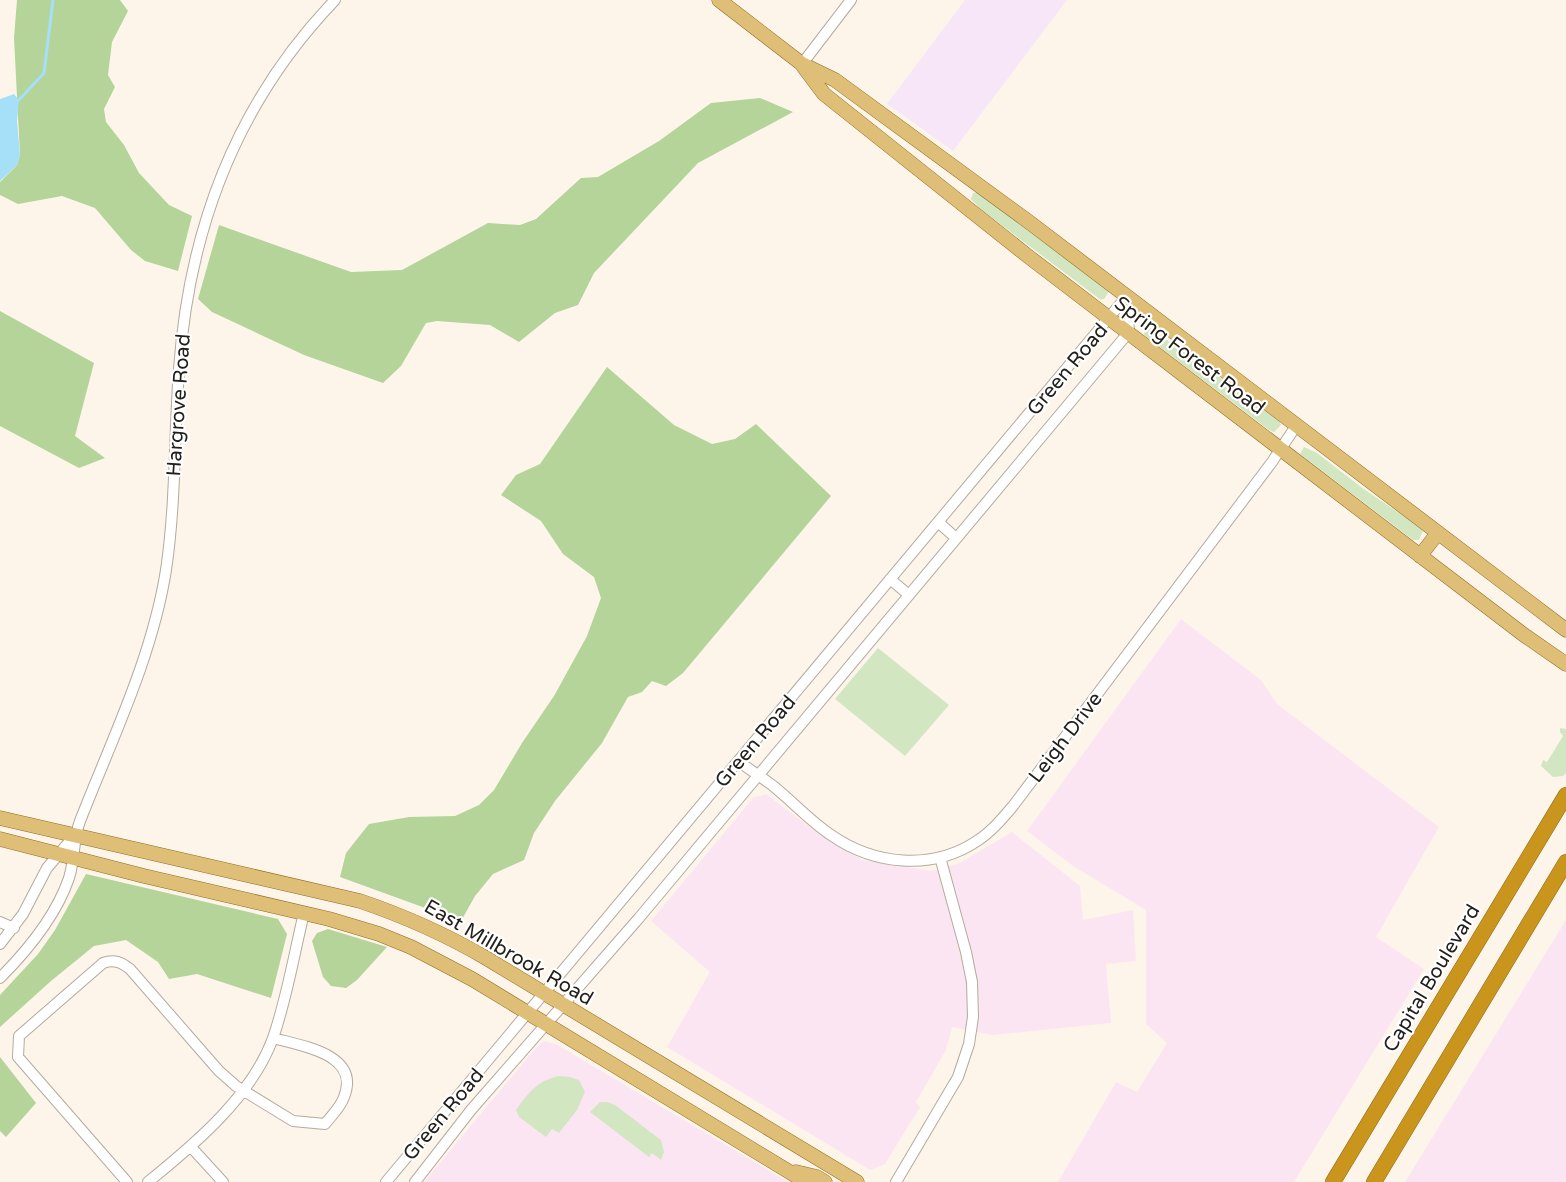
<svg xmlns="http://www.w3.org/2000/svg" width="1566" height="1182" font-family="'Varela Round',sans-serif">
  <rect width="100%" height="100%" fill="#fdf5ea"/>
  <path fill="#fce5f2" d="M 1181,619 L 1261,680 L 1277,704 L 1439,827 L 1376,937 L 1424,969 L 1294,1182 L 1058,1182 L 1116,1082 L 1137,1092 L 1167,1043 L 1146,1024 L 1146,910 L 1073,866 L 1027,831 Z
    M 766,794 L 820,835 L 862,860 L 932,871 L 960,863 L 1012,832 L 1080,886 L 1083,920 L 1133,910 L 1136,961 L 1106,964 L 1111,1023 L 993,1035 L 952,1027 L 946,1050 L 916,1102 L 920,1107 L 885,1164 L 870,1170 L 667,1047 L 710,972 L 651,921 L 753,798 Z
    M 1566,920 L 1566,1182 L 1405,1182 Z
    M 544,1041 L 556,1044 L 788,1182 L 424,1182 L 534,1050 Z"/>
  <path fill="#f7e6f8" d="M 965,0 L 1067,0 L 953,151 L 887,104 Z"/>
  <path fill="#d2e6c2" d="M 978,192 L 1109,291 L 1105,298 L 1101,300 L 983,211 L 971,199 L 973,193 Z
    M 1148,327 L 1277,417 L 1281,425 L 1274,432 L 1269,430 L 1144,335 L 1145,330 Z
    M 1304,447 L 1317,453 L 1365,490 L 1419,526 L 1423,531 L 1419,540 L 1413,540 L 1300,454 Z
    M 878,648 L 949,705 L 905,756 L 835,699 Z
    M 1560,728 L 1566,729 L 1566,773 L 1563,776 L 1553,777 L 1541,766 L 1543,760 L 1547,762 L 1563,736 L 1560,732 Z
    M 558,1076 L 570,1077 L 579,1080 L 585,1092 L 577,1110 L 559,1133 L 552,1129 L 546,1137 L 519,1117 L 516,1110 C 529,1092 536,1082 558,1076 Z
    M 600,1102 L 607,1102 L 615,1105 L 661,1140 L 664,1152 L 661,1160 L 652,1153 L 649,1157 L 590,1112 Z"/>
  <path fill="#b4d49a" d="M 17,0 L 120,0 L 128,11 L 112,42 L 108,75 L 115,87 L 104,109 L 106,122 L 124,145 L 139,173 L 169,205 L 192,216 L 178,271 L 145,261 L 131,250 L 95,208 L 62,196 L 18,204 L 0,195 L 0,182 L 17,165 L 20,155 L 14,38 Z
    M 760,98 L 793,112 L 698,163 L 594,273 L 578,305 L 555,313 L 519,342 L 490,325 L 437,321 L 426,323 L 401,366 L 383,383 L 304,355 L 212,312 L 198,299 L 219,225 L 351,272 L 402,270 L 488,223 L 520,225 L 536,219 L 581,178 L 598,177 L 659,141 L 711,103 Z
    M 0,311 L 94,363 L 75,436 L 105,458 L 79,468 L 0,426 Z
    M 607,367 L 674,425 L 712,444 L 735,439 L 756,424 L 831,496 L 683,673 L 666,686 L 652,681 L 642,692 L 628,697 L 602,743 L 555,801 L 534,833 L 524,860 L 493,874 L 475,896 L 461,921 L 340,877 L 346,853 L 369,824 L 409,817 L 455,816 L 479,805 L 494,790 L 522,743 L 554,696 L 587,636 L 601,598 L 594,577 L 563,554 L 541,521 L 501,495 L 516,475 L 540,464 Z
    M 86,874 L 278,919 L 287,934 L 271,998 L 197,974 L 169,979 L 158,962 L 126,940 L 94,946 L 51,981 L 0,1027 L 0,995 L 38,954 L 55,930 Z
    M 328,929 L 387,947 L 357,980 L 346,988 L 331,986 L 323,977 L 312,941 L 317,933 Z
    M 0,1057 L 36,1103 L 6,1137 L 0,1131 Z"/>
  <path fill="#a5e0f8" d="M 14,94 L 19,100 L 17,121 L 20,155 L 17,165 L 0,181 L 0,99 Z"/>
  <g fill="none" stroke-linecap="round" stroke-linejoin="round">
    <path stroke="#a5e0f8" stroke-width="3" d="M 18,101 L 44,73 L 53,0"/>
    <defs>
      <path id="minor" d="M 802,64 L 851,0
        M 938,522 L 956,538
        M 890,579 L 909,595
        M 738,761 C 749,769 761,777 772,785 C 792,801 810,821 831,835 C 874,865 932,871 977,841 C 991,832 1002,819 1013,806 L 1272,462 L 1296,426
        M 0,922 L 14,928
        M 0,944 L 23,914 L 47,868 L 75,835
        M 0,978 C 28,950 56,916 69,878 C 75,859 73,839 80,821 C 112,739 152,658 166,570 C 176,503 174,435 179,369 C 189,229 237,102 335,0
        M 191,1147 L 223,1182
        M 127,1182 L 18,1057 L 19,1036 L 103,963 C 114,959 121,962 130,969 L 219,1071 L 236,1086 L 293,1121 L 325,1124 C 331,1116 341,1107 344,1097 C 361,1054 302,1046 273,1038
        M 148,1182 C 195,1144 252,1096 273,1038 C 287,998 294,954 304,913
        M 386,1182 L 1127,296
        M 415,1182 L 471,1110 L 639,918 L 1129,332 L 1127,296
        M 896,1182 L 958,1077 L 969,1044 L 973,1017 L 972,982 L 966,952 L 940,857"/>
      <path id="major" d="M 719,0 L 802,64 L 835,80 L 1029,222 L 1566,630
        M 803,66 L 824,94 L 1029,257 L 1524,635 L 1566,664
        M 1420,556 L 1437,534
        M 0,818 L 360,901 C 404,916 445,934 486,958 L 857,1182
        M 0,839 L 144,876 L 329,919 L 379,934 L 411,947 L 472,979 L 806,1182
        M 796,1172 L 817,1177 L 825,1182"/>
      <path id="highway" d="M 1333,1182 L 1566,795
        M 1374,1182 L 1566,862"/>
    </defs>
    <use href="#minor" stroke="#b4aa9d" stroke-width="12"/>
    <use href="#major" stroke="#906c1c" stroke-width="15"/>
    <use href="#highway" stroke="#906c1c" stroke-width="16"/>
    <use href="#minor" stroke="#fff" stroke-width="10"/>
    <use href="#major" stroke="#dfbf77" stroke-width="14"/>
    <use href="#highway" stroke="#ca951d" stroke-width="15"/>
  </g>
  <g text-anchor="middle" stroke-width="4.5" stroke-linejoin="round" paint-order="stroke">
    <g font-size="20" fill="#23201b" stroke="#fff">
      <text transform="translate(1190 355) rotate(37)" y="7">Spring Forest Road</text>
      <text transform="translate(1067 369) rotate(-50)" y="7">Green Road</text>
      <text transform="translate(178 405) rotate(-86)" y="7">Hargrove Road</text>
      <text transform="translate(1065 737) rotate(-53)" y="7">Leigh Drive</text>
      <text transform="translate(755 741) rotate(-50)" y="7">Green Road</text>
      <text transform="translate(509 952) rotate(30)" y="7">East Millbrook Road</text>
      <text transform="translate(1431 978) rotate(-59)" y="7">Capital Boulevard</text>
      <text transform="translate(443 1114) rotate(-50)" y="7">Green Road</text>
    </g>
  </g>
</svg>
